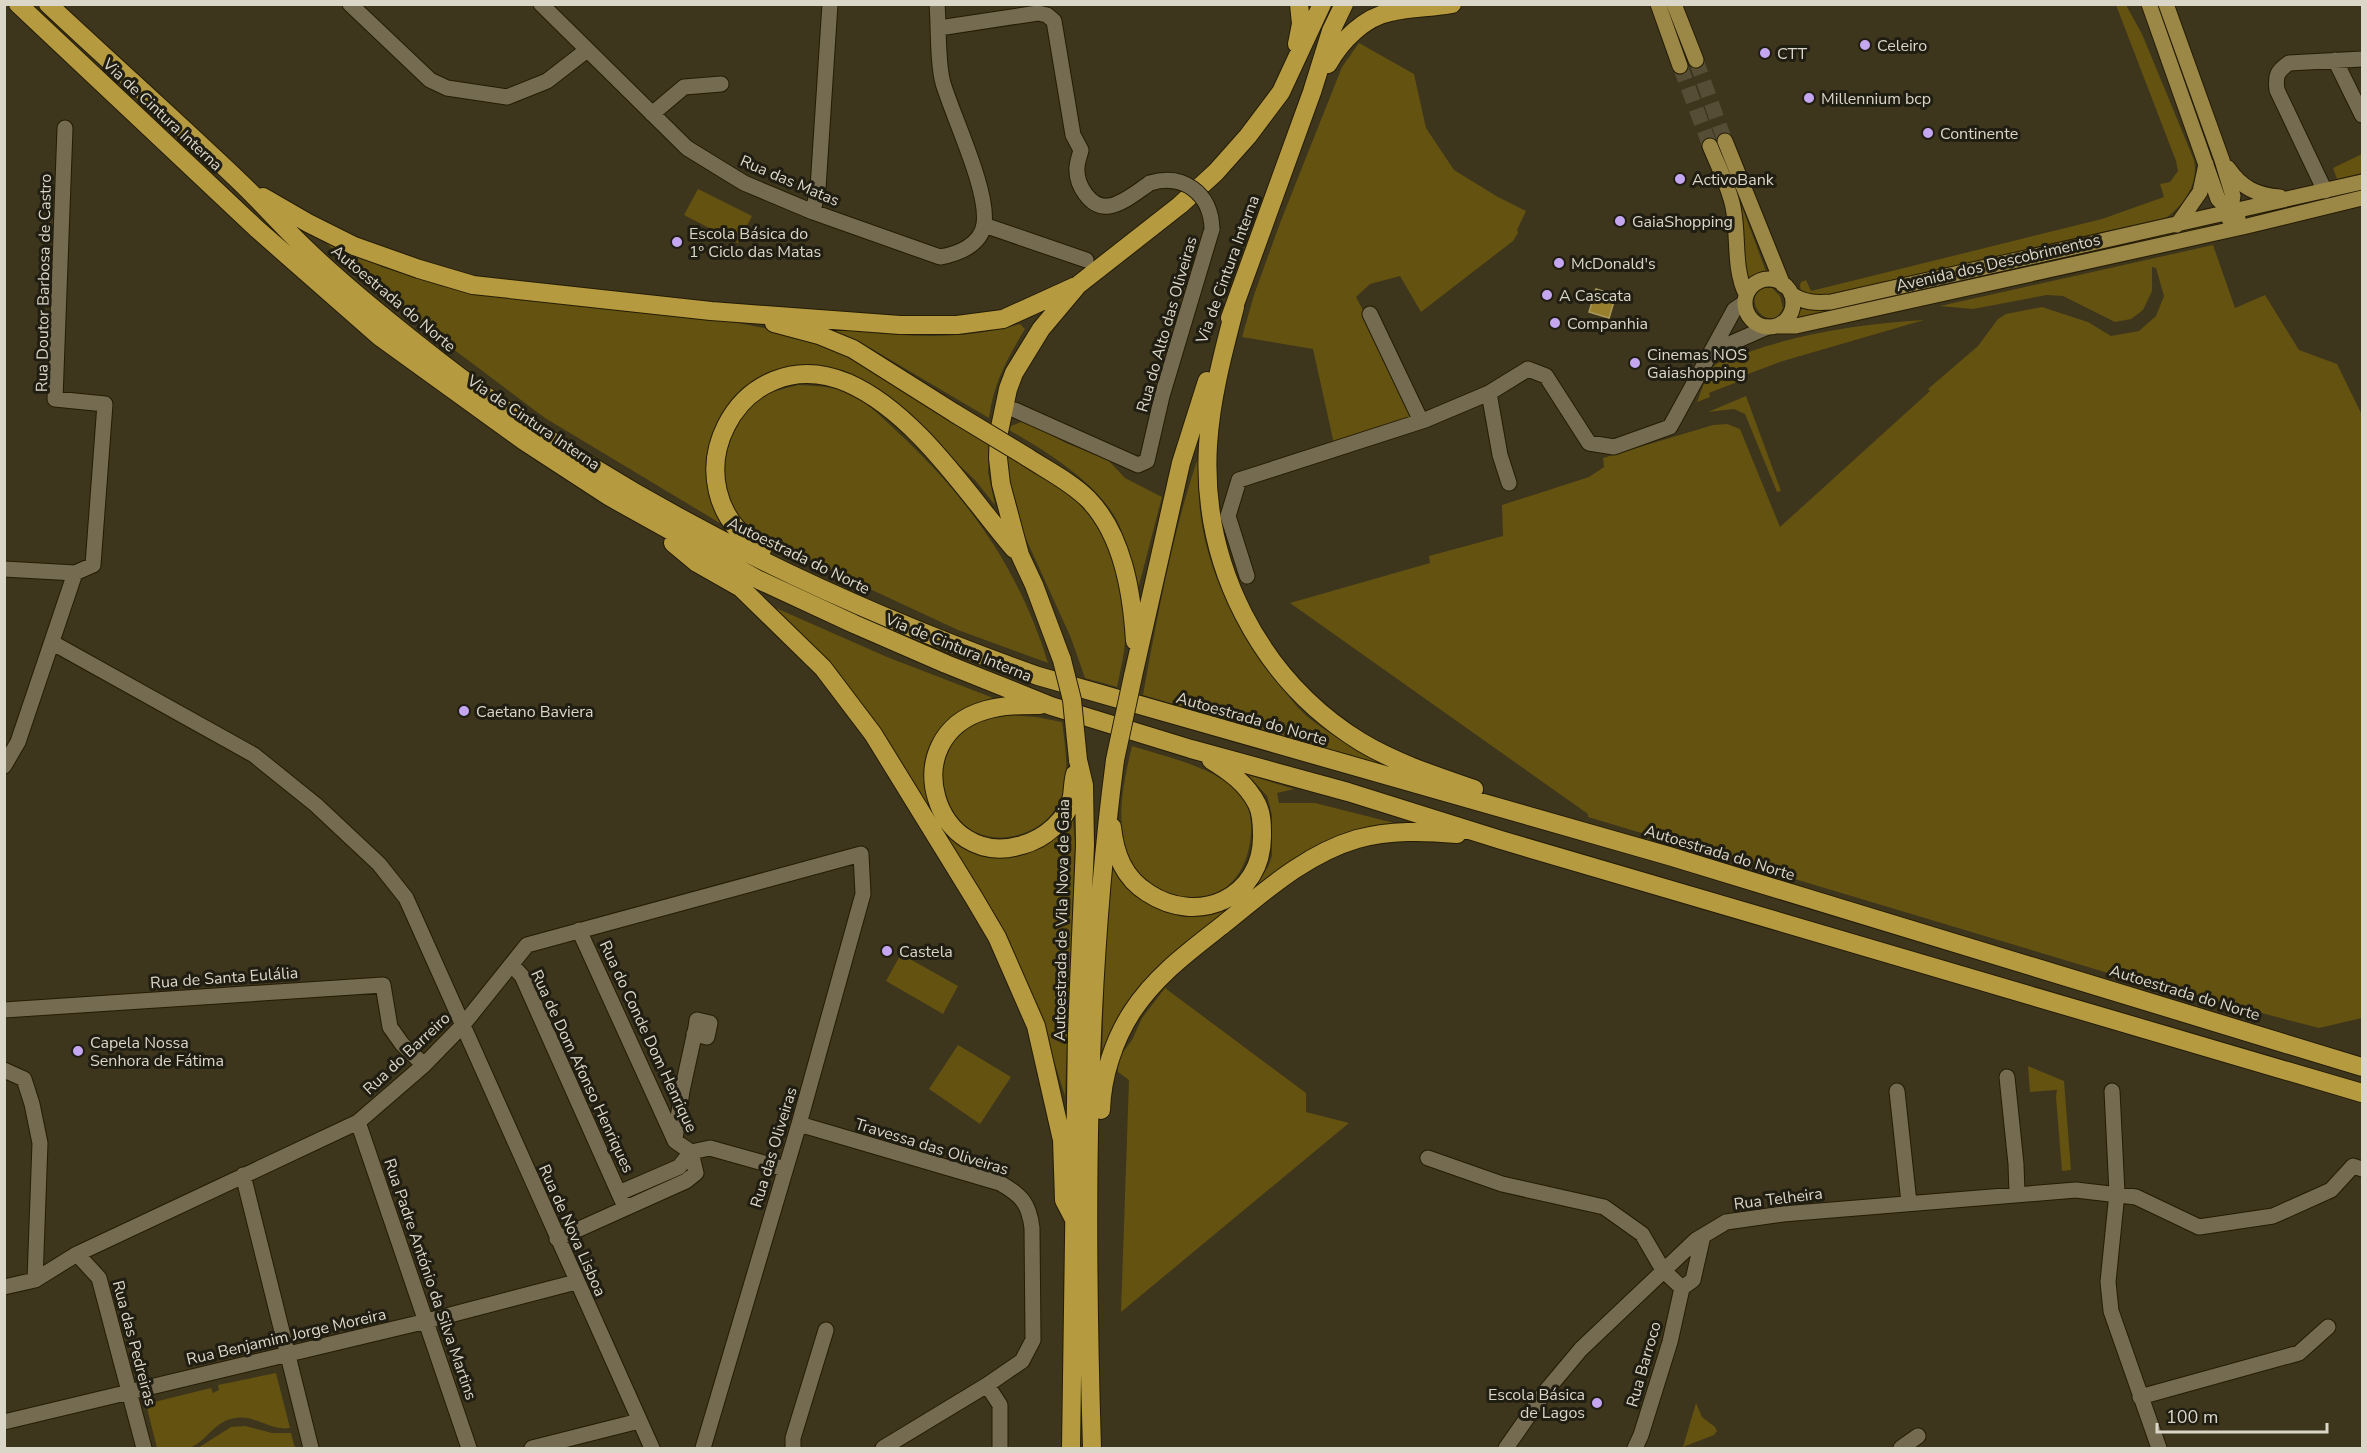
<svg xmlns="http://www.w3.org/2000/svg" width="2367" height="1453" font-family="'Nunito Sans',sans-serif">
  <rect width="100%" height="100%" fill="#3d351c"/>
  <path fill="#645210" d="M 2116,5 L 2126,5 L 2142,34 L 2194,160 C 2199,184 2184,205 2165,219 L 1831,294 L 1816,295 L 1801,292 L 1800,285 L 1801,282 L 1806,280 L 1811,291 L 2102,219 L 2164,197 L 2160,184 L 2170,182 L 2178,171 L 2176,161 Z
    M 1359,43 L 1414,74 L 1426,128 L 1454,170 L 1498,197 L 1526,211 L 1517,230 L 1518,233 L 1513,241 L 1421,312 L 1400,276 L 1370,284 L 1356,297 L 1417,416 L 1334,444 L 1313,349 L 1242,337 L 1254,295 L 1280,223 L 1342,67 Z
    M 1718,143 L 1767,274 L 1752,276 L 1745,282 L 1715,144 Z
    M 2362,154 L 2362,173 L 2337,179 L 2333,168 Z
    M 698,189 L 752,216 L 738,243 L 684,215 Z
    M 2202,227 L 2202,228 L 1794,319 L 1797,306 L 1814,310 L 1838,308 Z
    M 318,236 L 382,267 L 441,286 L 499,296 L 733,322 C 760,327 786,332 813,341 C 877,364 934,407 990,445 L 988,472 L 995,505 L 975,480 L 946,453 L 819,368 C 812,368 804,366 796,367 C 782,368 770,375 758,382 C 705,413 693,472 723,525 L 545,418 L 404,312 Z
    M 2213,245 L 2235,308 L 2265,295 L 2299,350 L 2337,364 L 2362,415 L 2362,1018 L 2319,1028 L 2108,973 L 1588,817 L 1588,814 L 1290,603 L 1430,563 L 1429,556 L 1503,536 L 1502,505 L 1589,477 L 1604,467 L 1603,458 L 1713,425 L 1727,424 L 1740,429 L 1780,527 L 1930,391 L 1928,389 L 1978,346 L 1998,319 L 2006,314 L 2042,307 L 2088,322 L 2111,336 L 2139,331 L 2156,316 L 2164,296 L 2156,268 L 2152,267 L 2152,291 L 2143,310 L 2131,319 L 2115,322 L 2063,296 L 2047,295 L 1973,309 L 1940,306 Z
    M 1762,288 L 1772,288 L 1780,296 L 1783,308 L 1778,317 C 1760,325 1745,298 1762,288 Z
    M 1924,320 L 1783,361 L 1740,377 L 1740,381 L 1709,393 L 1710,397 L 1697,402 C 1702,390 1706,373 1715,365 C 1722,359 1737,356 1746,353 C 1804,332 1863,324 1924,320 Z
    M 799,323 C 873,333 947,346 1020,324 L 1025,329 C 1008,357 993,384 989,418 L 872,349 L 847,337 Z
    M 798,385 C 817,386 834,386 851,394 C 867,401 891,426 904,438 C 972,503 1020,572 1048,663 L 958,630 L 771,543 C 754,530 734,517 727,496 C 715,464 731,424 755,402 C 766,392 784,389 798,385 Z
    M 1746,396 L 1781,491 L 1777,492 L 1745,414 L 1734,409 L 1708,412 Z
    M 1021,422 L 1029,423 L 1066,443 L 1108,460 L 1125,478 L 1162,497 L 1138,589 C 1132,569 1128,547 1120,527 C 1103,486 1046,451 1009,430 L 1011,426 Z
    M 1201,449 C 1200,466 1198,483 1199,499 C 1203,568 1239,635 1282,688 C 1290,698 1299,710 1309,718 C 1342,744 1379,760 1417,776 L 1143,695 C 1158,613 1173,529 1201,449 Z
    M 1005,453 C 1029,468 1058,481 1078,501 C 1113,534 1128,595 1125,642 C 1124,657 1120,672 1117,687 L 1085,678 L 1071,638 L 1017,519 L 1009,493 Z
    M 776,608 L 887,657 L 996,699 C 963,707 927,730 924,767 C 923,778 926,789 930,799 C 946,842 983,871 1030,852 C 1035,850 1042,849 1047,845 C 1057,839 1065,827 1073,819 L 1075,844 L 1065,1096 L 1043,1026 L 872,722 L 836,670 Z
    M 1011,715 L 1036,717 L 1062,722 C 1065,745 1070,774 1062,796 C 1049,835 991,853 960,821 C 929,789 941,734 984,720 C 992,717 1002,717 1011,715 Z
    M 1132,746 C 1166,757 1221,768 1243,798 C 1252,810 1252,828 1250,842 C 1239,919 1146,916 1126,850 C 1116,815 1124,780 1132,746 Z
    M 1248,775 L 1294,789 L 1277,793 L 1279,803 L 1315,803 L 1398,824 L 1356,831 L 1208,929 L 1102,1060 L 1105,943 L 1111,864 L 1135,896 L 1156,908 L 1183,917 L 1211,915 L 1226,910 L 1254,887 L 1268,867 L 1272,856 L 1272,815 L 1267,796 Z
    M 901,954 L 958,986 L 943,1014 L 886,981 Z
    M 1165,988 L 1306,1093 L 1306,1112 L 1349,1123 L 1121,1312 L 1129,1080 L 1118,1072 L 1118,1059 L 1132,1040 L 1142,1018 Z
    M 958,1045 L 1011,1077 L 980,1124 L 929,1089 Z
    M 2028,1066 L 2064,1081 L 2071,1170 L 2062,1171 L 2056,1097 L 2057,1090 L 2030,1092 Z
    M 276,1373 L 290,1428 C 270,1431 256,1415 236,1418 C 215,1420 208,1440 190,1448 C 182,1451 167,1449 157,1448 L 146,1404 L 211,1388 L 213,1393 L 219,1390 L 218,1385 Z
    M 1696,1403 L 1702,1417 L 1715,1427 L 1717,1431 L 1714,1435 L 1683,1447 Z
    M 245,1426 L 272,1433 L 291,1433 L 295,1448 L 198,1448 L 231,1427 Z"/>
  <path fill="#977f2d" stroke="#ab995c" stroke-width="1.5" d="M 1596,289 L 1616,295 L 1609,318 L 1589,312 Z"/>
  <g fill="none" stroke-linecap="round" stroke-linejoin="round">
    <path stroke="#554d36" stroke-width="15" stroke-dasharray="15 8" stroke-linecap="butt" d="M 1696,60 L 1725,141
      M 1680,66 L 1710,146"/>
    <defs>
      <path id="minor" d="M 350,4 L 430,80 L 447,88 L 507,97 L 547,81 L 587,50
        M 541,4 L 687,148 L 744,183 L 813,212 L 940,257 C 958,254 981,245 984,224 C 989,191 953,117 943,83 C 937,62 939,27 937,4
        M 939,28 L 1038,13 L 1047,15 L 1054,21 L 1073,135 L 1081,150 C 1080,155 1077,162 1077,168 C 1076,184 1090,209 1109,206 C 1123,204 1138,191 1150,183
        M 2335,60 L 2362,115
        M 652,114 L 684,87 L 721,84
        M 2325,191 L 2277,90 C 2275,76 2277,71 2289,63 L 2362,59
        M 813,212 L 818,188 L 830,4
        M 984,225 L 1086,260
        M 1370,314 L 1421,421
        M 1711,352 L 1768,327
        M 1489,393 L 1500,455 L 1509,483
        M 1015,410 L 1138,465 L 1147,461 L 1162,396 L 1212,229
        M 4,569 L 75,573 L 93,565 L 105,404 L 55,399 L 65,128
        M 1247,576 L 1228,516 L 1239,480 L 1425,420 L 1489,393 L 1528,369 L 1546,376 L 1589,443 L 1614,447 L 1670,427 L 1734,310 L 1744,303
        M 53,643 L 254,755 L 316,805 L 379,864 L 406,898 L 652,1448
        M 4,766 L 18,742 L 75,573
        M 579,930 L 675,1141 L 691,1152
        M 512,965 L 522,976 L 625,1207
        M 4,1010 L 383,985 L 390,1027 L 402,1044 L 424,1065
        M 4,1070 L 24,1079 L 32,1104 L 40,1143 L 35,1280
        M 2007,1077 L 2016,1164 L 2017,1194
        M 1897,1091 L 1909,1203
        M 2112,1091 L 2117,1193 L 2108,1282 L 2111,1311 L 2159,1448
        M 358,1122 L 469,1448
        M 799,1124 L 1000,1183 C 1021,1195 1029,1203 1032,1228 L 1033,1340 L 1022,1361 L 987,1385 L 883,1448
        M 675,1139 L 682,1091 L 696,1027 L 697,1020 L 710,1023 L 707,1037 L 694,1034
        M 691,1152 L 710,1148 L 785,1169
        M 1428,1158 L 1502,1184 L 1604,1207 L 1642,1234 L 1663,1270 L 1682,1288 L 1670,1342 L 1641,1435 L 1635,1448
        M 243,1175 L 311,1448
        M 619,1193 L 679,1167 L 691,1152
        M 557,1239 L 686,1181 L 696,1173 L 691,1152
        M 77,1254 L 99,1278 L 144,1448
        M 4,1287 L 35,1280 L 77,1254 L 358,1122 L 424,1065 L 462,1026 L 527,945 L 861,854 L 863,894 L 799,1124 L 703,1448
        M 1682,1288 L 1693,1280 L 1703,1236
        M 987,1385 L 1000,1405 L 1000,1448
        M 2140,1397 L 2299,1353 L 2328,1327
        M 4,1422 L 427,1321 L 576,1282
        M 532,1448 L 639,1421
        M 793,1448 L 793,1438 L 826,1330
        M 1506,1448 L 1545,1392 L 1581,1349 L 1696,1240 L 1726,1222 L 1783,1214 L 2076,1190 L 2136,1197 L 2199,1227 L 2273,1216 L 2331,1190 L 2353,1166 L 2362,1169
        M 1901,1448 L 1918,1436"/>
      <path id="major" d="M 1658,4 L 1680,66
        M 1674,4 L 1696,60
        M 2149,4 L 2218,199 L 2238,218
        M 2166,4 L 2222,160 L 2233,196 L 2229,219
        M 1725,141 L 1783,285
        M 1710,146 C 1718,166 1729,187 1733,207 C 1739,236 1733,268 1746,294
        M 2228,168 C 2242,188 2256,195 2280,197
        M 2177,225 L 2200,192 L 2206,164
        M1745 303a24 24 0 1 1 48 0a24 24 0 1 1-48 0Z
        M 1791,294 C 1804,303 1816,303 1831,302 L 2362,182
        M 1778,326 L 1796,326 L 2247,226 L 2362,198"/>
      <path id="highway" d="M 18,4 L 257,229 L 380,337 L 524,441 L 610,497 L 759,580 L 854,624 L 946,664 L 1051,706 L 1191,749 L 1348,792 L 1501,840 L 2362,1093
        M 48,4 C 112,64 177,122 240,182 C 262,203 282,226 304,247 C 339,281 377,312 415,342 C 600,491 815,597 1038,676 L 1669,856 L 2362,1067
        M 1297,44 L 1301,24 L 1299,4
        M 1328,64 C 1341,41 1364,17 1391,12 C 1411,7 1432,8 1452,4
        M 263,197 L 308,223 L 354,246 L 419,269 L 473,285 L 711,311 L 900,325 L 957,325 L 1003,319 L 1078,285
        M 1235,307 C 1223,353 1211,398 1208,445 C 1201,564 1259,679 1361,742 C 1396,763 1436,776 1474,789
        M 1230,318 L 1312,92 L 1331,31 L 1344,4
        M 774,323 L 819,335 L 853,349 L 956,414
        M 1027,457 C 1047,470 1071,482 1088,499 C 1123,535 1132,593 1135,641
        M 673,543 L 697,563 L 741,588 L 823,668 L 873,734 L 974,898 L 997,937 L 1036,1026 L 1062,1140 L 1064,1200 L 1075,1221
        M 762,550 C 662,488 738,336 848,383 C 916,413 968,495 1014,549
        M 1062,660 L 1034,585 L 1020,555 L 1001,484 L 998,458 L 999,432 L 1008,389 L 1014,373 L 1041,329 L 1078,285 L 1180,205 L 1216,172 L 1248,136 L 1281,92 L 1322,4
        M 1133,676 L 1181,463 L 1207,381
        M 1040,705 C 1022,705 1003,705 986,710 C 893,736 935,872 1022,845 C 1044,839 1068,820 1072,796 C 1073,789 1073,781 1075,774
        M 1112,827 C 1115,855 1124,878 1148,893 C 1198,926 1263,898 1262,835 C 1262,825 1262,814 1257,804 C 1247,784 1229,771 1211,760
        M 1101,1110 C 1102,1076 1114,1040 1132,1012 C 1156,975 1191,950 1224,924 C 1265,891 1306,854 1357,839 C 1390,830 1424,831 1457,834
        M 1071,1448 L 1077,1031 L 1085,845 L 1084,785 L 1078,760
        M 1092,1448 C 1085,1219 1085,988 1115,760"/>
    </defs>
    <use href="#minor" stroke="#241c04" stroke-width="17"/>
    <use href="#major" stroke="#241c04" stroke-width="17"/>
    <use href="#highway" stroke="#241c04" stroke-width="20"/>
    <use href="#minor" stroke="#746b50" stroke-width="15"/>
    <use href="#major" stroke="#9b8746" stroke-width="15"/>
    <use href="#highway" stroke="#b59a40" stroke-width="18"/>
    <defs>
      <path id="minor-bridge" d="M 1150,183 C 1183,173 1211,193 1212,229"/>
      <path id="highway-bridge" d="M 956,414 L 1027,457
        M 1062,660 L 1072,700 L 1078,760
        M 1115,760 L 1133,676"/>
    </defs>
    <use href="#minor-bridge" stroke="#241c04" stroke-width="17" stroke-linecap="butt"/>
    <use href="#highway-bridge" stroke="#241c04" stroke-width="20" stroke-linecap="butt"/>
    <use href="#minor-bridge" stroke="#746b50" stroke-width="15"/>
    <use href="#highway-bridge" stroke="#b59a40" stroke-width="18"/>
  </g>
  <g fill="#c5a7f1" stroke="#201d12" stroke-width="2">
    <circle cx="1865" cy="45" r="6"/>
    <circle cx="1765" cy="53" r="6"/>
    <circle cx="1809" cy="98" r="6"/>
    <circle cx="1928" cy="133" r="6"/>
    <circle cx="1680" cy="179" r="6"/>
    <circle cx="1620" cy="221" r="6"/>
    <circle cx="677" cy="242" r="6"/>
    <circle cx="1559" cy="263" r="6"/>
    <circle cx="1547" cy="295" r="6"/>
    <circle cx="1555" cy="323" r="6"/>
    <circle cx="1635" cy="363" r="6"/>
    <circle cx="464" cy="711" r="6"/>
    <circle cx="887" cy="951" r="6"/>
    <circle cx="78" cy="1051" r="6"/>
    <circle cx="1597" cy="1403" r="6"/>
  </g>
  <g text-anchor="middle" stroke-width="6" stroke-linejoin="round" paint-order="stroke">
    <g font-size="16" fill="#dbd7c8" stroke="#201d12" text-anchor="start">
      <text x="1877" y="51">Celeiro</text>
      <text x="1777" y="59">CTT</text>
      <text x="1821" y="104">Millennium bcp</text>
      <text x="1940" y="139">Continente</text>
      <text x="1692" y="185">ActivoBank</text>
      <text x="1632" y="227">GaiaShopping</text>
      <text x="689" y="239">Escola Básica do<tspan x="689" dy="18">1º Ciclo das Matas</tspan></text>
      <text x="1571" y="269">McDonald's</text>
      <text x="1559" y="301">A Cascata</text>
      <text x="1567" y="329">Companhia</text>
      <text x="1647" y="360">Cinemas NOS<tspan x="1647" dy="18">Gaiashopping</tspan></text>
      <text x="476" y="717">Caetano Baviera</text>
      <text x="899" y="957">Castela</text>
      <text x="90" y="1048">Capela Nossa<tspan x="90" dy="18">Senhora de Fátima</tspan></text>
      <text x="1585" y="1400" text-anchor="end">Escola Básica<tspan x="1585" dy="18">de Lagos</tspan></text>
    </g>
    <g font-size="16" fill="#dbd7c8" stroke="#201d12">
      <text transform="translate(163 114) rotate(43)" y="6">Via de Cintura Interna</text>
      <text transform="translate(790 180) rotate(23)" y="6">Rua das Matas</text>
      <text transform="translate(1998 262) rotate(-13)" y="6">Avenida dos Descobrimentos</text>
      <text transform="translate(1227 269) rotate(-70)" y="6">Via de Cintura Interna</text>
      <text transform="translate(43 283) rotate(-89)" y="6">Rua Doutor Barbosa de Castro</text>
      <text transform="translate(394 298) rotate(40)" y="6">Autoestrada do Norte</text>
      <text transform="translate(1166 324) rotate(-74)" y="6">Rua do Alto das Oliveiras</text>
      <text transform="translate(534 422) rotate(34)" y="6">Via de Cintura Interna</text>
      <text transform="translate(799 555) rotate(26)" y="6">Autoestrada do Norte</text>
      <text transform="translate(959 647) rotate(22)" y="6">Via de Cintura Interna</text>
      <text transform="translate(1252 718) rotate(16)" y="6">Autoestrada do Norte</text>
      <text transform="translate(1720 852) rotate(17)" y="6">Autoestrada do Norte</text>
      <text transform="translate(1061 920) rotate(-89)" y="6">Autoestrada de Vila Nova de Gaia</text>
      <text transform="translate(224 977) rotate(-4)" y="6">Rua de Santa Eulália</text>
      <text transform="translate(2185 992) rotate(17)" y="6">Autoestrada do Norte</text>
      <text transform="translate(649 1036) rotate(65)" y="6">Rua do Conde Dom Henrique</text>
      <text transform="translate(406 1053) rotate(-43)" y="6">Rua do Barreiro</text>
      <text transform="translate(583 1071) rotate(65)" y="6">Rua de Dom Afonso Henriques</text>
      <text transform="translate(932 1146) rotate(17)" y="6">Travessa das Oliveiras</text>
      <text transform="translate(773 1147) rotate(-73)" y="6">Rua das Oliveiras</text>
      <text transform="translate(1778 1198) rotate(-7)" y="6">Rua Telheira</text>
      <text transform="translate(573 1230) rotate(66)" y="6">Rua de Nova Lisboa</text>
      <text transform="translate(431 1279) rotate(71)" y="6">Rua Padre António da Silva Martins</text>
      <text transform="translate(286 1336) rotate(-13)" y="6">Rua Benjamim Jorge Moreira</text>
      <text transform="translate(135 1343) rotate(75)" y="6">Rua das Pedreiras</text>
      <text transform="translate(1643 1364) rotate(-74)" y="6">Rua Barroco</text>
    </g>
  </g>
  <rect width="2367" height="1453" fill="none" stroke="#dbd7c8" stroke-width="12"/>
  <path d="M2157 1423v9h170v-9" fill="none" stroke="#dbd7c8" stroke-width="3"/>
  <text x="2166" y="1423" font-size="18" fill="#dbd7c8" stroke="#201d12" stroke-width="4.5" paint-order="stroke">100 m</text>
</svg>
